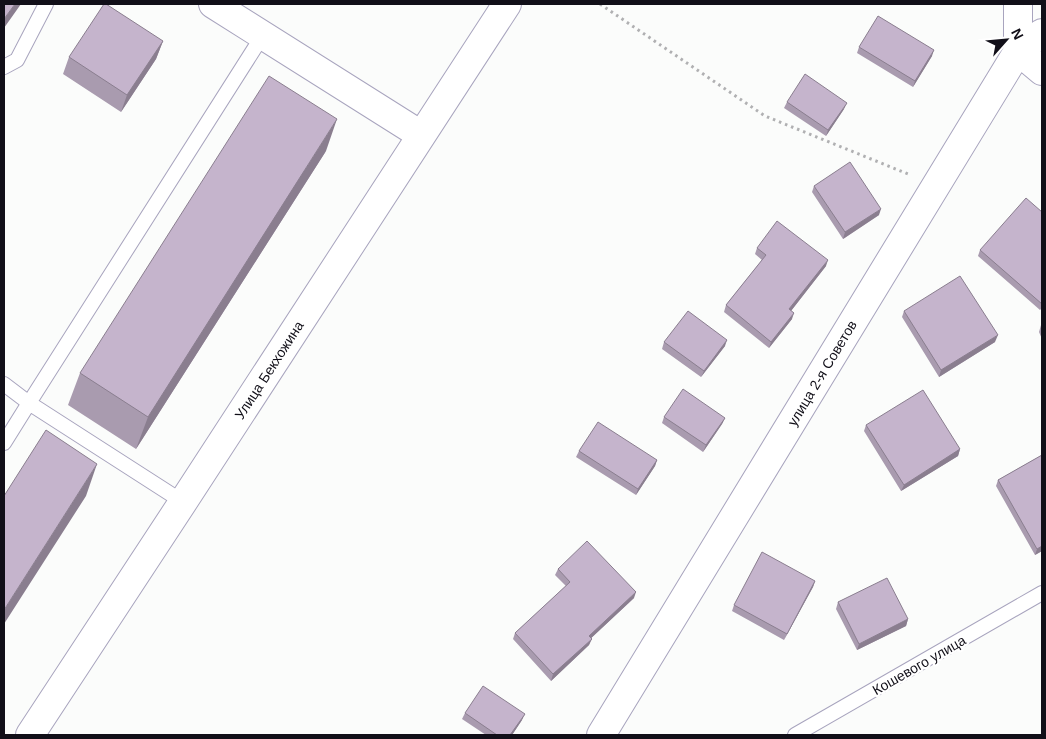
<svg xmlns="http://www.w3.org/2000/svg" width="1046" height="739" font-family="Helvetica,sans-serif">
  <rect width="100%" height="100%" fill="#fbfcfb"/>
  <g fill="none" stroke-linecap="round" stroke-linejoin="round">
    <defs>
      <path id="lane" d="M 4,67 L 17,60 L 46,4
        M 4,384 L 29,403 L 4,443
        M 183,502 L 29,403 L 263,35
        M 795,735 L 1042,593"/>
      <path id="street" d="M 213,4 L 421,135
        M 1042,33 L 1018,51 L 1042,71
        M 601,735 L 1018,51 L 1018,4"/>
      <path id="secondary" d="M 30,735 L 183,502 L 507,4"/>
    </defs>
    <use href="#lane" stroke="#a8a4be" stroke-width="16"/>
    <use href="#street" stroke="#a8a4be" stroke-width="30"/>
    <use href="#secondary" stroke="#a8a4be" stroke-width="30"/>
    <path stroke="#b0b0b2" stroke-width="3" stroke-dasharray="2.5 4" stroke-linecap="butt" d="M 600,4 L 765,116 L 908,174"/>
    <use href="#lane" stroke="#fff" stroke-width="14"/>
    <use href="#street" stroke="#fff" stroke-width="28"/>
    <use href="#secondary" stroke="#fff" stroke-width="28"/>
  </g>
  <path fill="#a99baf" d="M 163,41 L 156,59 L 121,112 L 63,74 L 69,57 Z
    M 859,47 L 932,56 L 913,87 L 857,53 Z
    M 787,102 L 844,109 L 826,136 L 784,108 Z
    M 326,151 L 136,449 L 68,405 L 80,373 Z
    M 814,186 L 879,215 L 843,239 L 812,192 Z
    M 1042,212 L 1042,308 L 1040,310 L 978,256 L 980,250 Z
    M 757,248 L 826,266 L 791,311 L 792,319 L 769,348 L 724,312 L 726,305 L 762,260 L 755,254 Z
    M 904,311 L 995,342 L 939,377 L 902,317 Z
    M 1041,325 L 1042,325 L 1042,339 L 1039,332 Z
    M 664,342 L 725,346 L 701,377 L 662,349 Z
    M 664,417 L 725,418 L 722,424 L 703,452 L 662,423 Z
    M 866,425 L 960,449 L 958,456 L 901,491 L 864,431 Z
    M 579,451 L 657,460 L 655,466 L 636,495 L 576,457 Z
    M 1042,455 L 1042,551 L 1035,555 L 996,486 L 998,480 Z
    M 558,569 L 634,598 L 591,638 L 589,645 L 551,681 L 513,639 L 515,633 L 566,586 L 555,575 Z
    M 815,581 L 813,587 L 784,640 L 732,611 L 734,605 Z
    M 838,602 L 908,619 L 906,626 L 857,650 L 836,609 Z
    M 465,713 L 522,720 L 512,735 L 486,735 L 462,719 Z"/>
  <path fill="#8a7e8f" d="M 15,4 L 21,4 L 4,28 L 4,19 Z
    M 163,41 L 156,59 L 121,112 L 127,95 Z
    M 934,50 L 932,56 L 913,87 L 915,81 Z
    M 847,103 L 844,109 L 826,136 L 828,130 Z
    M 337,119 L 326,151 L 136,449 L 148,417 Z
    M 881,209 L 879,215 L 843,239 L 845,232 Z
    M 828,260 L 826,266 L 787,316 L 789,309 Z
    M 794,313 L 792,319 L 769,348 L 771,342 Z
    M 998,335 L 995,342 L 939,377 L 941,370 Z
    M 727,340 L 725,346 L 701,377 L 704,371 Z
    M 725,418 L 722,424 L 703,452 L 706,445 Z
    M 960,449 L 958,456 L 901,491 L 904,485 Z
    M 657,460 L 655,466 L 636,495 L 638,489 Z
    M 97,464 L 86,496 L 4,624 L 4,610 Z
    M 1042,546 L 1042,551 L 1035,555 L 1037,549 Z
    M 815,581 L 813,587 L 784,640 L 787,634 Z
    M 636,592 L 634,598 L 587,642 L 589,636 Z
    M 908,619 L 906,626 L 857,650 L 859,644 Z
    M 592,639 L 589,645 L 551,681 L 553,674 Z
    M 525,714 L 522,720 L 512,735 L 510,735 Z"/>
  <path fill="#c5b4cc" stroke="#8a7e8f" d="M 4,4 L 15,4 L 4,19 Z
    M 104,4 L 106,4 L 163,41 L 127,95 L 69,57 Z
    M 878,16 L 934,50 L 915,81 L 859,47 Z
    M 805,74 L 847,103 L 828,130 L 787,102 Z
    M 269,76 L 337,119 L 148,417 L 80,373 Z
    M 850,162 L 881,209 L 845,232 L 814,186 Z
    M 1026,198 L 1042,212 L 1042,304 L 980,250 Z
    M 777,221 L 828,260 L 789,309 L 794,313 L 771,342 L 726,305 L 766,255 L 757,248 Z
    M 960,276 L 998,335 L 941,370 L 904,311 Z
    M 688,311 L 727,340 L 704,371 L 664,342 Z
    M 683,389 L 725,418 L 706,445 L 664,417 Z
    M 923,390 L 960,449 L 904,485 L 866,425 Z
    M 598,422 L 657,460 L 638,489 L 579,451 Z
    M 46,430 L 97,464 L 4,610 L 4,496 Z
    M 1042,455 L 1042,546 L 1037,549 L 998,480 Z
    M 587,541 L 636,592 L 589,636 L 592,639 L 553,674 L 515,633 L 570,582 L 558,569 Z
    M 762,552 L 815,581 L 787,634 L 734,605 Z
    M 887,578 L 908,619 L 859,644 L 838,602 Z
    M 483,686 L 525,714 L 510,735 L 497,735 L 465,713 Z"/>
  <g text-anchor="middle" stroke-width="4.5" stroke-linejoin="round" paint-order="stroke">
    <g font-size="14" fill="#110f18" stroke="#fff">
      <text transform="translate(269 370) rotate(-57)" y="5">Улица Бекхожина</text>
      <text transform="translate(822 373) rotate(-59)" y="5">улица 2-я Советов</text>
      <text transform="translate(919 665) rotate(-30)" y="5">Кошевого улица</text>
    </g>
  </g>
  <rect width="1046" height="739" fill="none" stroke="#110f18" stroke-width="10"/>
  <g transform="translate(1006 40) rotate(63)" stroke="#ffffff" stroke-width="4" paint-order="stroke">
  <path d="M0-4L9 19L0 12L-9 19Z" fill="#110f18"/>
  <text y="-8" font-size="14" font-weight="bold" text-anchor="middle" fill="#110f18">N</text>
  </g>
</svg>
